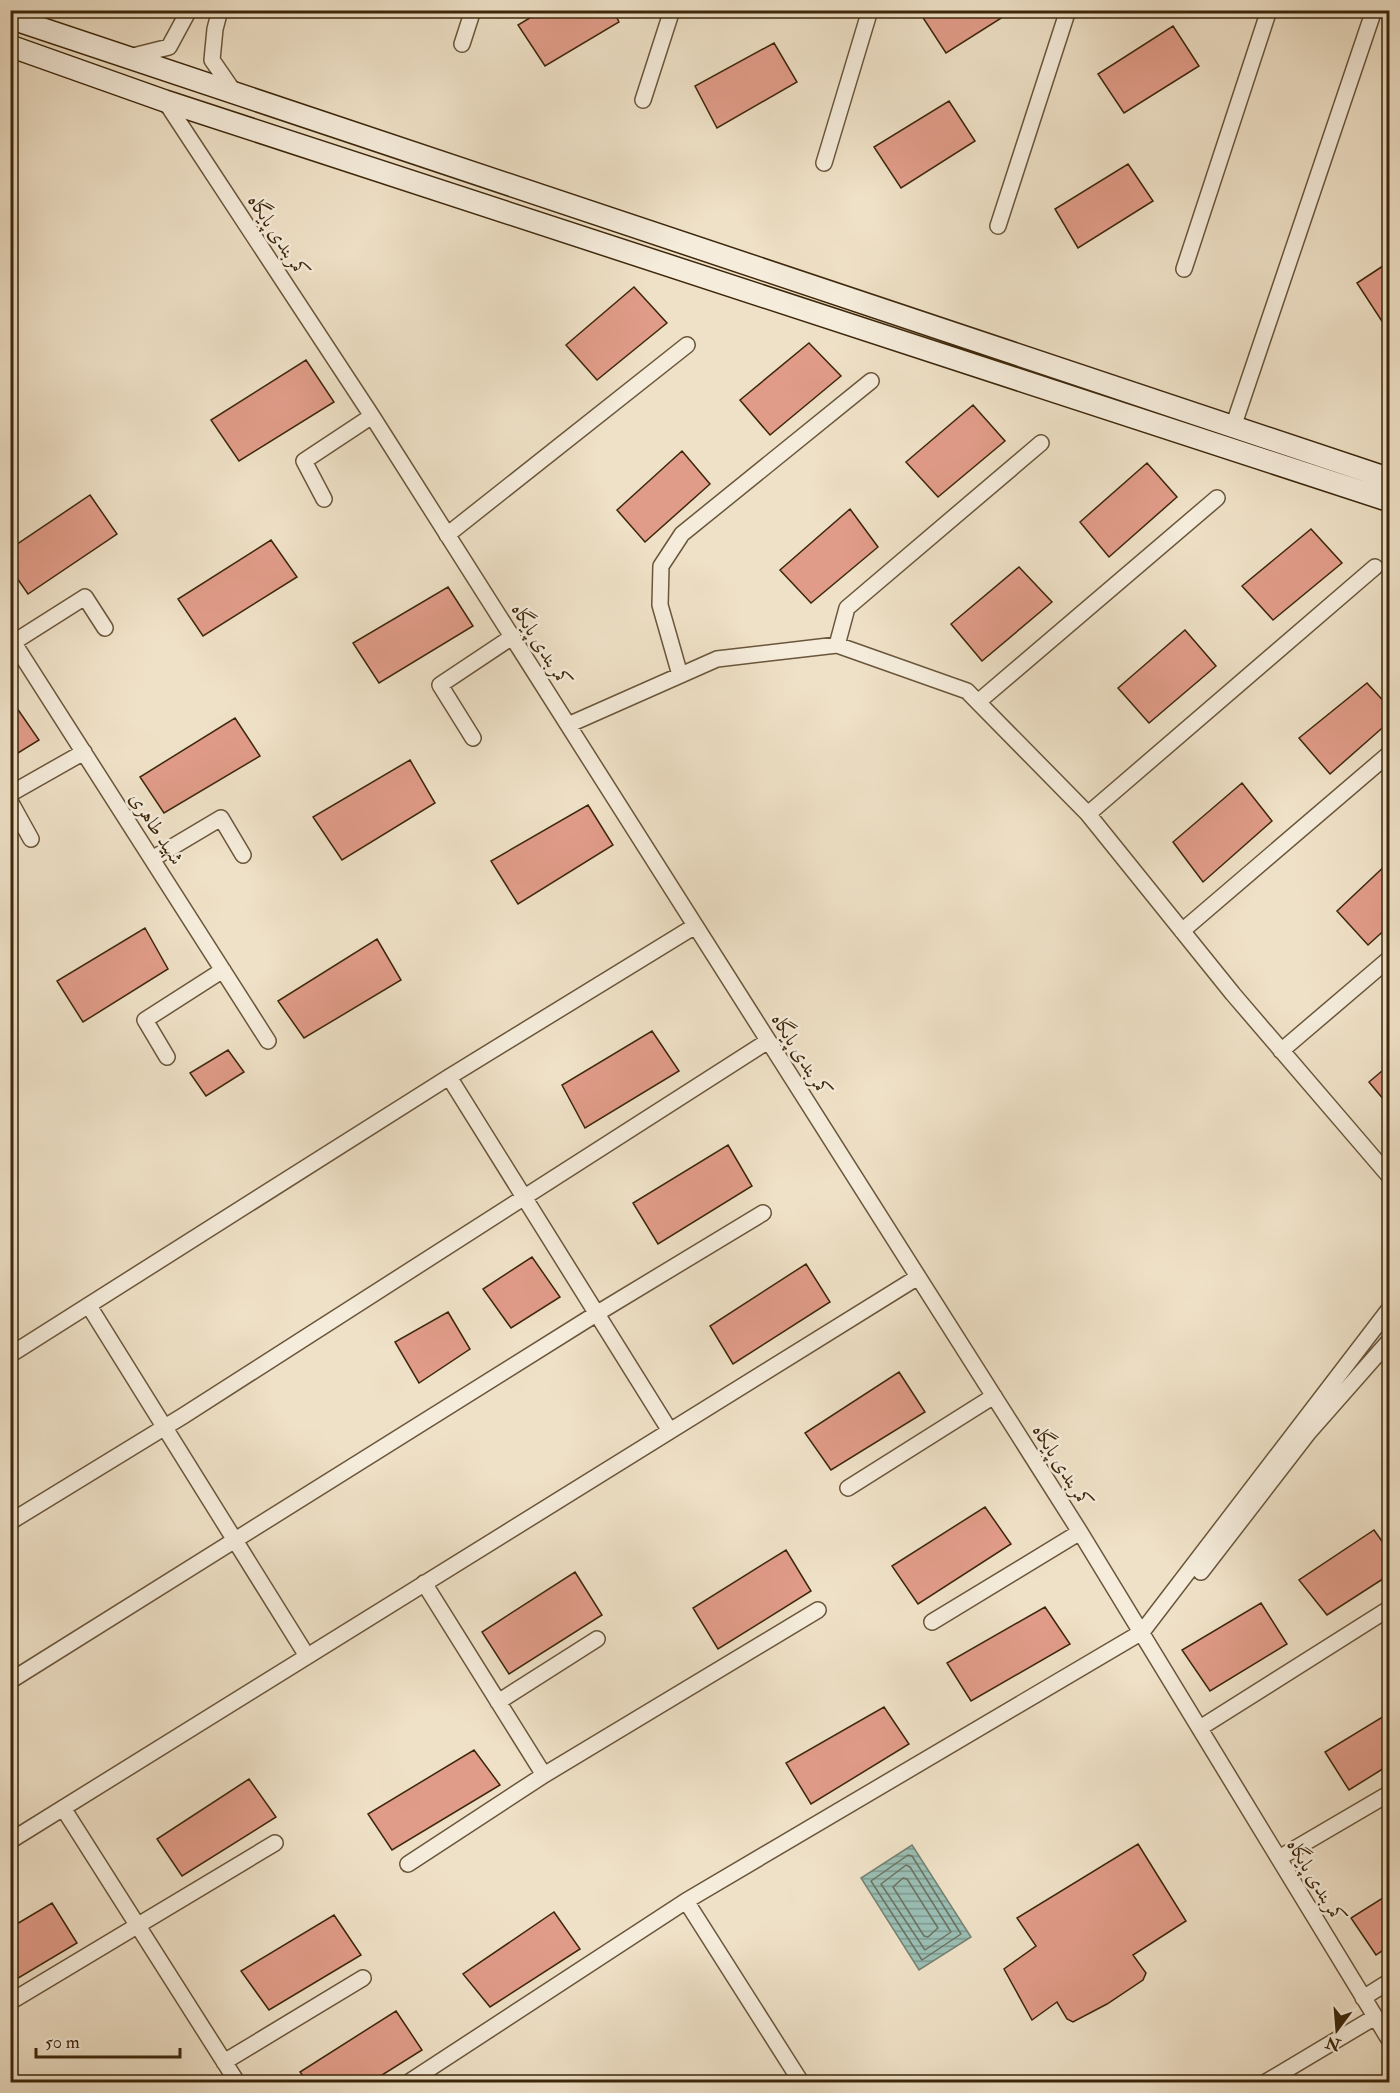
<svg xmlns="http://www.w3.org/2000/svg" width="1400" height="2093" font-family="'IM FELL Double Pica',Amiri,serif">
  <defs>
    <pattern id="water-rules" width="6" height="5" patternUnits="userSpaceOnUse" patternTransform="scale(1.5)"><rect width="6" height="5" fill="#9abeb4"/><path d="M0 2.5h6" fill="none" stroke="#7f9a91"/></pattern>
  </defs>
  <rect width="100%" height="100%" fill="#efe1c7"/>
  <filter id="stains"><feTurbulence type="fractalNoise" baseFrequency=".00333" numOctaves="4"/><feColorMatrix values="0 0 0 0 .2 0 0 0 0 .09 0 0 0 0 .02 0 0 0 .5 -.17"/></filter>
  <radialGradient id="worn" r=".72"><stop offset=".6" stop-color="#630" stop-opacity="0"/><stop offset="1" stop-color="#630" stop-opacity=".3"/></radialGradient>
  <path fill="url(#water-rules)" stroke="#758270" stroke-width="1.5" d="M 912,1845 L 971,1937 L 919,1970 L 861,1878 Z"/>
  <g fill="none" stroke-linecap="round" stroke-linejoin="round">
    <path stroke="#6c7260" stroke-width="1.5" d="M 908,1855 L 912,1856 L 961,1934 L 922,1960 L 871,1881 Z
      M 906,1865 L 910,1867 L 951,1932 L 925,1950 L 881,1884 Z
      M 903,1878 L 907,1879 L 938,1928 L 928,1937 L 924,1936 L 893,1887 Z"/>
  </g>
  <path fill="#e19c89" stroke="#3d270b" stroke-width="1.5" d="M 543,10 L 613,10 L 619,22 L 545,66 L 518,25 Z
    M 918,10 L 1014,10 L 946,53 Z
    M 1173,26 L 1199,66 L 1124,113 L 1098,74 Z
    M 774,43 L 797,82 L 717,128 L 695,86 Z
    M 949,101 L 975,141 L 901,188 L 874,147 Z
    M 1128,164 L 1153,201 L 1078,248 L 1055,209 Z
    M 1389,262 L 1389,332 L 1357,283 Z
    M 634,287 L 667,323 L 597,380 L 566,345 Z
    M 809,343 L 841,376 L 770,435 L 740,400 Z
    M 306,360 L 334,402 L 239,461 L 211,420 Z
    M 973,405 L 1005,441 L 938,497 L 906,462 Z
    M 682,451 L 710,484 L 645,542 L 617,510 Z
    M 1147,463 L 1177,497 L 1109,557 L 1080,522 Z
    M 90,495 L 117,534 L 28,594 L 10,568 L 10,549 Z
    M 850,509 L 878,547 L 811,603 L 780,570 Z
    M 1311,529 L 1342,563 L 1273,620 L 1242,586 Z
    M 271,540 L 297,577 L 203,636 L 178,599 Z
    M 1019,567 L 1052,602 L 982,661 L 951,624 Z
    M 448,587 L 473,626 L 379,683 L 353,643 Z
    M 1185,630 L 1216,666 L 1149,723 L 1118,688 Z
    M 1367,683 L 1389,707 L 1389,722 L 1330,774 L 1299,738 Z
    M 10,698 L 39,740 L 10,758 Z
    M 235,718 L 260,756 L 164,813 L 140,777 Z
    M 410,760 L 435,803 L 342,860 L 313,817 Z
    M 1242,783 L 1272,821 L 1203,882 L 1173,842 Z
    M 588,805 L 613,845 L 518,904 L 491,861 Z
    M 1389,862 L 1389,926 L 1368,945 L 1337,911 Z
    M 145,928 L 168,969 L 83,1022 L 57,981 Z
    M 377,939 L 401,980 L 304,1038 L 278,1001 Z
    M 652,1031 L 679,1071 L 585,1128 L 562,1085 Z
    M 228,1050 L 244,1072 L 206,1096 L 190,1073 Z
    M 1389,1065 L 1389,1106 L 1369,1082 Z
    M 728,1145 L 752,1186 L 658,1244 L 633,1203 Z
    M 532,1257 L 560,1297 L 511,1328 L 483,1289 Z
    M 806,1264 L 830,1302 L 733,1364 L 710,1326 Z
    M 448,1312 L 470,1349 L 419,1383 L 395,1342 Z
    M 899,1372 L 925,1412 L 831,1470 L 805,1433 Z
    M 985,1507 L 1011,1544 L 918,1604 L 892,1566 Z
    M 1374,1530 L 1389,1551 L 1389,1575 L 1327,1615 L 1299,1580 Z
    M 786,1550 L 811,1591 L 718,1649 L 693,1608 Z
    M 575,1572 L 602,1615 L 509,1674 L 482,1632 Z
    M 1261,1603 L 1287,1644 L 1210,1691 L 1182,1650 Z
    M 1045,1607 L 1070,1644 L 971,1701 L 947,1663 Z
    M 884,1707 L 909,1744 L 811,1804 L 786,1763 Z
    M 1389,1713 L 1389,1765 L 1349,1790 L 1325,1752 Z
    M 474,1750 L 500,1785 L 392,1850 L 368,1814 Z
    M 249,1779 L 276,1817 L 182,1876 L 157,1839 Z
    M 1138,1844 L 1186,1921 L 1133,1955 L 1146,1973 L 1143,1980 L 1107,2004 L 1073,2022 L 1067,2019 L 1057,2002 L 1032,2020 L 1004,1969 L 1036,1946 L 1017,1918 Z
    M 1389,1894 L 1389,1946 L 1376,1955 L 1351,1918 Z
    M 52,1903 L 77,1943 L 10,1983 L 10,1928 Z
    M 554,1912 L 580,1949 L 490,2007 L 463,1974 Z
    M 334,1915 L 361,1955 L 269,2010 L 241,1971 Z
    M 396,2011 L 422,2050 L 371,2082 L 308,2082 L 300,2072 Z"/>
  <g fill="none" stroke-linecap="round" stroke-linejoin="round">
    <defs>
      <path id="street" d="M 220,10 L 215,29 L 212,60 L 234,92
        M 462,44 L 473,10
        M 129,57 L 169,47 L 189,10
        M 643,100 L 672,10
        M 165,101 L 372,416 L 1080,1532 L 1390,2041
        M 824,163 L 870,10
        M 998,226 L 1068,10
        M 1184,269 L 1269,10
        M 1233,427 L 1374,10
        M 324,499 L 304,461 L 372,416
        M 447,535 L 687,345
        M 10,637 L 268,1041
        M 14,642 L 85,597 L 105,628
        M 837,645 L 847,608 L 1041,443
        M 680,675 L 660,605 L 661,566 L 682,534 L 871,381
        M 978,702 L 1217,498
        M 568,725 L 717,659 L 837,645 L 967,691 L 1088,814 L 1233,994 L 1390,1177
        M 473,738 L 440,685 L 512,637
        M 10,794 L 84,752
        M 10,801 L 31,839
        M 1088,814 L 1375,567
        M 152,859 L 221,818 L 243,855
        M 1182,931 L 1390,753
        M 1281,1051 L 1390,958
        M 167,1057 L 145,1020 L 223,970
        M 449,1077 L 670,1431
        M 89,1306 L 307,1656
        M 10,1355 L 449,1077 L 695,926
        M 848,1488 L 994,1396
        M 10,1522 L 183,1416 L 768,1041
        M 1201,1572 L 1309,1432 L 1390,1340
        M 424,1583 L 544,1775
        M 932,1622 L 1080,1532
        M 10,1681 L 596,1314 L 763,1213
        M 498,1702 L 597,1639
        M 1200,1728 L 1390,1608
        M 63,1808 L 237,2082
        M 10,1841 L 918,1277
        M 1279,1858 L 1390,1793
        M 408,1864 L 544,1775 L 818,1610
        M 686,1901 L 801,2082
        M 1363,1998 L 1390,1981
        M 10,2002 L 275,1843
        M 224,2062 L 363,1978
        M 409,2082 L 686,1901 L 1142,1632 L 1390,1308
        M 1266,2082 L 1375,2017"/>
      <path id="secondary" d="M 10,18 L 1390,479
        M 10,46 L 165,101 L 1390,501"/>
    </defs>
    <use href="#street" stroke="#6a563a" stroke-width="18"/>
    <use href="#secondary" stroke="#3d270b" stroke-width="24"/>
    <use href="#street" stroke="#f5ecdb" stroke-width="15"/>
    <use href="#secondary" stroke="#f5ecdb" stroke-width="21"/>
  </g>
  <g text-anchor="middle" stroke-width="5" stroke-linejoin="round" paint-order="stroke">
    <g font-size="20" fill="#3d270b" stroke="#f5ecdb">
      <text transform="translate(279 236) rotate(57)" y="7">کمربندی پایگاه</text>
      <text transform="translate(542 645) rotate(58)" y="7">کمربندی پایگاه</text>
      <text transform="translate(157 828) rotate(57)" y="7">شهید طاهری</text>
      <text transform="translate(802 1055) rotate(58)" y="7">کمربندی پایگاه</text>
      <text transform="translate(1063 1466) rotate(58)" y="7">کمربندی پایگاه</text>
      <text transform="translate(1317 1881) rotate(59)" y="7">کمربندی پایگاه</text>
    </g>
  </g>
  <rect width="1400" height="2093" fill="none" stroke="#efe1c7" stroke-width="36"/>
  <rect x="12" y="12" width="1376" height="2069" fill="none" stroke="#3d270b" stroke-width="3"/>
  <rect x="18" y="18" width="1364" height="2057" fill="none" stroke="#3d270b" stroke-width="1.5"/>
  <g transform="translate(1337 2030) rotate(196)" stroke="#f5ecdb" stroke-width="4.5" paint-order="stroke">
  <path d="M0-4.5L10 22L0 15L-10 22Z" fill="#3d270b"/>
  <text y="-9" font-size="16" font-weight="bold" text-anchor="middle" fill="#3d270b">N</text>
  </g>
  <path d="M36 2048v9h144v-9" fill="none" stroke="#3d270b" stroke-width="3"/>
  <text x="45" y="2048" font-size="18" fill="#3d270b" stroke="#f5ecdb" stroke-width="4.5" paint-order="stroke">50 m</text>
  <rect width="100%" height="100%" filter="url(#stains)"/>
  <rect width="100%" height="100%" fill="url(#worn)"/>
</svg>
